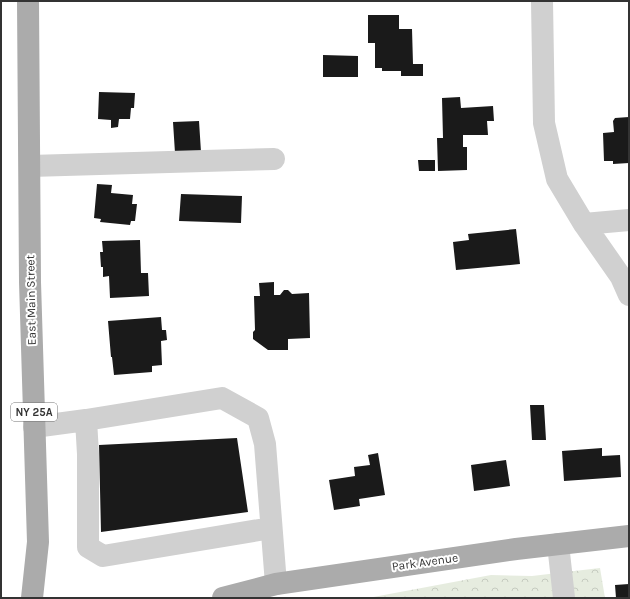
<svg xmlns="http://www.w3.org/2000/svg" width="630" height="599" font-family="Karla,sans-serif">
  <defs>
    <pattern id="park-crowns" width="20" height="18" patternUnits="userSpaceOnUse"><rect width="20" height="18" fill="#e6ecdf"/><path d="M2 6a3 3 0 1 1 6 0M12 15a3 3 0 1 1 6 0" fill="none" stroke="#c6cbc0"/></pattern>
  </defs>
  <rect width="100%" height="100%" fill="#fff"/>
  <path fill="url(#park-crowns)" d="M 600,568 L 605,598 L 368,598 L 491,575 L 532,576 Z"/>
  <path fill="#1a1a1a" d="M 368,15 L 399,15 L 399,29 L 412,29 L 413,64 L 423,64 L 423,76 L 401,76 L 401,71 L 382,71 L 382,68 L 375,68 L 375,43 L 368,43 Z
    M 323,55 L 358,56 L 358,77 L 323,77 Z
    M 99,92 L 135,93 L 134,108 L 131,108 L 130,119 L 119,119 L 118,127 L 111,128 L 111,120 L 98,119 Z
    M 460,97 L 461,108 L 493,106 L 494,121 L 487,121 L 488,135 L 463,135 L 463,147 L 467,147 L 467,170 L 438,171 L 437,138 L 443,138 L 442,98 Z
    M 629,117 L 629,163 L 613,164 L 613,161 L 604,161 L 603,133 L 614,132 L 613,121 L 615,118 Z
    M 199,121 L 201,152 L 175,153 L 173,122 Z
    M 418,160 L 435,160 L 435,171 L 419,171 Z
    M 97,184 L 112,185 L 111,193 L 133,195 L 132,204 L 137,204 L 135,221 L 131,221 L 130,225 L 100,222 L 101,219 L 94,218 Z
    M 181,194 L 242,196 L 241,223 L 179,221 Z
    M 516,229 L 520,264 L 456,270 L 453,242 L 469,240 L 468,234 Z
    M 140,240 L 141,273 L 148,273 L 149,296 L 110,298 L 109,276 L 103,277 L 103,267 L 101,267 L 100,252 L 103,252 L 102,241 Z
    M 274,282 L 274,295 L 280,295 L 284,290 L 288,290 L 292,294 L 309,293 L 310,338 L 288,339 L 288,350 L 268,350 L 253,339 L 253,332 L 255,330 L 254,296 L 260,296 L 259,283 Z
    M 161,317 L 162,330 L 166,330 L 167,340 L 161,341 L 162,365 L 152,366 L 152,372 L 114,375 L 112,357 L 111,357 L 108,321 Z
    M 530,405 L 544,405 L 546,440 L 532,440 Z
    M 237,438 L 248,512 L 101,532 L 99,445 Z
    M 602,448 L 602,456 L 620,455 L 621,477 L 564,481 L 562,451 Z
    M 378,453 L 385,495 L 359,499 L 360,506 L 334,510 L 329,480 L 355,476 L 354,467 L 370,465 L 368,455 Z
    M 506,460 L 510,486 L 474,491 L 471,465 Z
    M 629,584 L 629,598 L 616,598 L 615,585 Z"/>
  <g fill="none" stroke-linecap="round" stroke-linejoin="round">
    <path stroke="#d0d0d0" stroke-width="22" d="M 542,1 L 544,123 L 557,179 L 584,224 L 621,277 L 629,295
      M 30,166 L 274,159
      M 584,224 L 629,220
      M 86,420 L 88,454 L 88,547 L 103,556 L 271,528
      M 34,427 L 86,420 L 222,398 L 258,418 L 265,444 L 276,584
      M 558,544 L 564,598"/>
    <path stroke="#ababab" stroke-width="22" d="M 28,1 L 30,282 L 38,542 L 32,598
      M 223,598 L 276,584 L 516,549 L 629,536"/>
  </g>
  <g text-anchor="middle" stroke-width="4" stroke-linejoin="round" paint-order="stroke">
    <rect fill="#fff" stroke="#707070" stroke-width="1" x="11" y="403" width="46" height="18" rx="3"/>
    <g font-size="11" font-weight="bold" fill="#333">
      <text x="34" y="416">NY 25A</text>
    </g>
    <g font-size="12" fill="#333" stroke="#fff">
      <text transform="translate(31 300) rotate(-91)" y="4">East Main Street</text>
      <text transform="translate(425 562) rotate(-8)" y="4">Park Avenue</text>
    </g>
  </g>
  <rect width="630" height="599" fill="none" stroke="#333333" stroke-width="4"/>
</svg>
